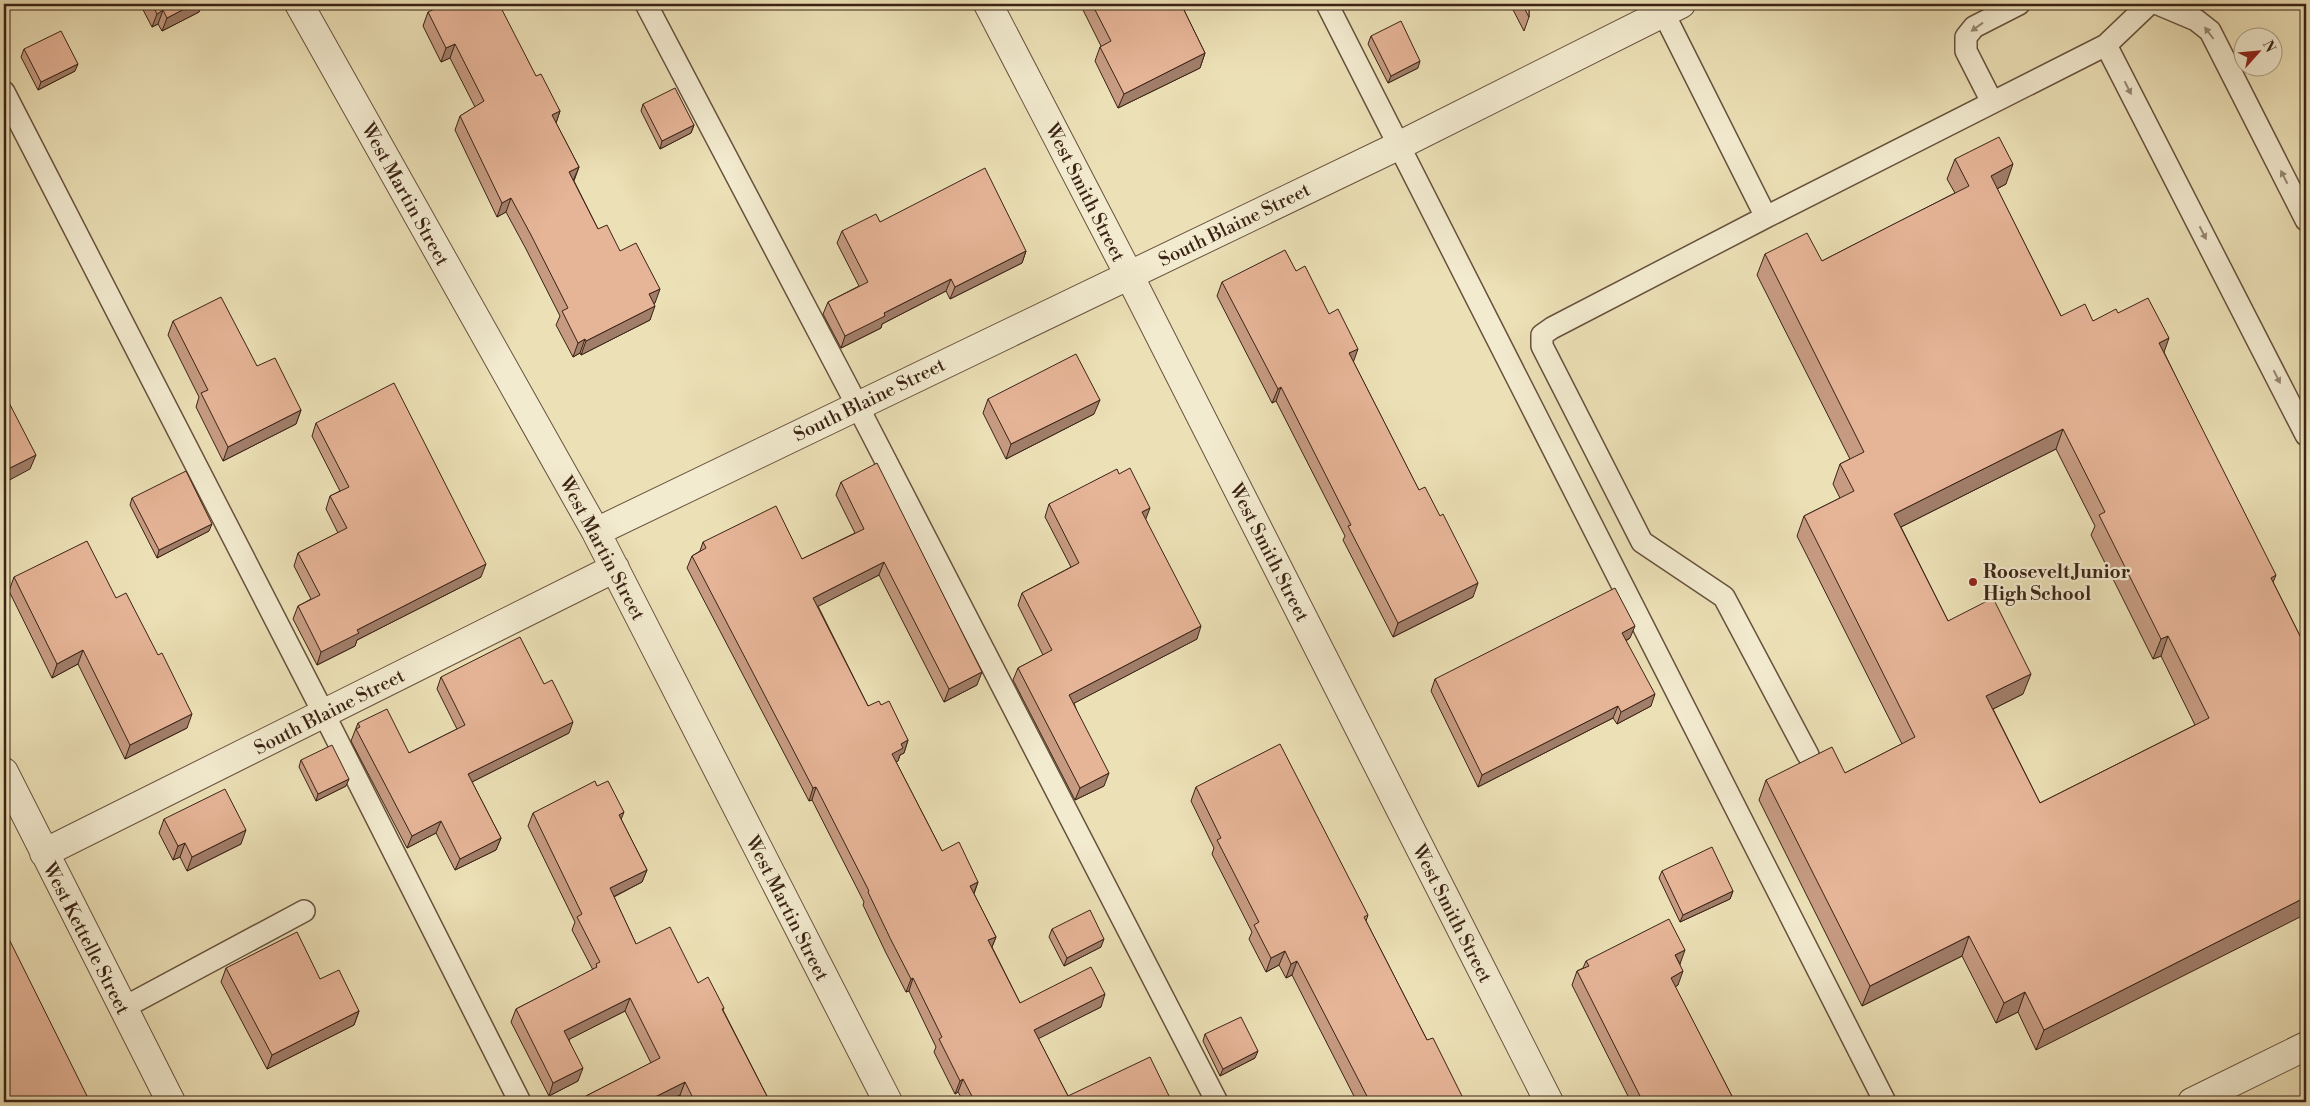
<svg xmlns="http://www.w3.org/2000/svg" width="2310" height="1106" font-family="'Libre Bodoni',serif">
  <rect width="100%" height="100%" fill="#ece0b6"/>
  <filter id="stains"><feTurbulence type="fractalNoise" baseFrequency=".004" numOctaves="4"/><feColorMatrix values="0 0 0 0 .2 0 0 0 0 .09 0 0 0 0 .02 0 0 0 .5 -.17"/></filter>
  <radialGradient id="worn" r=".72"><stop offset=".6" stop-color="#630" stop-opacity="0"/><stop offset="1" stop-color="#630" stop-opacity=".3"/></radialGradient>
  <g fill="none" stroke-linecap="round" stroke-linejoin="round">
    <defs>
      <path id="lane" d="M 646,4 L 857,405 L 1217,1102
        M 1327,4 L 1885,1102
        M 2158,4 L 2196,20 L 2210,31 L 2306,220
        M 1663,12 L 1766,217 L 2106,45 L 2149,4
        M 2106,45 L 2306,435
        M 4,92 L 324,714 L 520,1102
        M 1992,102 L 1966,51 L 1966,37 L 1974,27 L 2019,4
        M 1766,217 L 1552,328 L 1542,335 L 1542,346 L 1642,542 L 1724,597 L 1808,755
        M 123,1008 L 304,911"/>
      <path id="street" d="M 299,4 L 596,532 L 888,1102
        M 988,4 L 1129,275 L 1549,1102
        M 596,532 L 1400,145 L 1681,4
        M 4,772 L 171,1102
        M 44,853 L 615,568
        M 2192,1102 L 2306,1046"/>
    </defs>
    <use href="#lane" stroke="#67523d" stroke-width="24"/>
    <use href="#street" stroke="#67523d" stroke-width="30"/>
    <use href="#lane" stroke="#f3ebd0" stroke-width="21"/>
    <use href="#street" stroke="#f3ebd0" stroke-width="28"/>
  </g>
  <path fill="#c69b82" stroke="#3b2315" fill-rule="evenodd" d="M 140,4 L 207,4 L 201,7 L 199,12 L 162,31 L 158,24 L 152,27 Z
    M 1080,4 L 1181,4 L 1205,53 L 1200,68 L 1118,108 L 1095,61 L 1100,47 L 1101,46 Z
    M 1510,4 L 1529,4 L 1529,17 L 1524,31 Z
    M 428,12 L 536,76 L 560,111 L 556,123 L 579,167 L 574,181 L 598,229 L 620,251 L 655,303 L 654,303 L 650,320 L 581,355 L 580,353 L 573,357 L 556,325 L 560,316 L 526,249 L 506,212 L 497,217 L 455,130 L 460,116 L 475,107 L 450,58 L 441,62 L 423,26 Z
    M 1371,36 L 1418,68 L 1388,83 L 1368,44 Z
    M 24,49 L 75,71 L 38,90 L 21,57 Z
    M 643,104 L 694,125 L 691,133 L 660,149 L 641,111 Z
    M 1955,159 L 2006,184 L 1997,189 L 2061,316 L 2093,321 L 2118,313 L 2164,352 L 2273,582 L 2306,648 L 2036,1050 L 2018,1012 L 1996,1023 L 1962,956 L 1862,1006 L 1759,800 L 1766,780 L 1845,773 L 1902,744 L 1797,536 L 1804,516 L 1840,498 L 1833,484 L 1840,464 L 1850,459 L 1757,275 L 1765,254 L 1822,261 L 1955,193 L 1947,179 ZM 2056,449 L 2095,526 L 2091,535 L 2153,659 L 2161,656 L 2195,725 L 2040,803 L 1993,709 L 2023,694 L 1948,621 L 1901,527 Z
    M 880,222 L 1026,251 L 1022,263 L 950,299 L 946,291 L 882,324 L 881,328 L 841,348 L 823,314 L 828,302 L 859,286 L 837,243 L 842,231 Z
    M 1296,271 L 1353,361 L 1473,597 L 1393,637 L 1343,540 L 1345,536 L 1276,401 L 1272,403 L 1217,296 L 1222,282 Z
    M 173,321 L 257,366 L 301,410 L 296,424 L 223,461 L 196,407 L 199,397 L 168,335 Z
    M 988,399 L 1094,414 L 1006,459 L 983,413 Z
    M 316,423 L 481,577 L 357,640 L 355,646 L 317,665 L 293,619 L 298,606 L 311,599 L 294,566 L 298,553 L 338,533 L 326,509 L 330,496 L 340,491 L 312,436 Z
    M 841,482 L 977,685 L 944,702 L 879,575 L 818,606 L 868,706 L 881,705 L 908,740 L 904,753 L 900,755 L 898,761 L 896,762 L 942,851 L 978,882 L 974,894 L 996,937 L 992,947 L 1020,1003 L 1101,1007 L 1038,1038 L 1068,1096 L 1172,1102 L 964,1102 L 958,1092 L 955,1094 L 934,1052 L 936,1047 L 909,991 L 906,992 L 886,953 L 863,905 L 864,902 L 812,800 L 809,801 L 687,568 L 692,556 L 700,551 L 703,542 L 802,559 L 855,533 L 836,495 Z
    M 132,498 L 209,531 L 157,558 L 130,505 Z
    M 1049,504 L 1146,520 L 1197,639 L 1074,703 L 1104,786 L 1075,800 L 1013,680 L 1018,668 L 1043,655 L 1018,605 L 1022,593 L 1071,567 L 1045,517 Z
    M 14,577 L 116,598 L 187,728 L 125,759 L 78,664 L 52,678 L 9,591 Z
    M 1630,638 L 1626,641 L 1651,706 L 1617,724 L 1613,718 L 1478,787 L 1431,691 L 1435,679 Z
    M 441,677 L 569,733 L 472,782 L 501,838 L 496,850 L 455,870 L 436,833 L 407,848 L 351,741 L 358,723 L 409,753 L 457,729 L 437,689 Z
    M 301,760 L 346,786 L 316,801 L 299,767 Z
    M 597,786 L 621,819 L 647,870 L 642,882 L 614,897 L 636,944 L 698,983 L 724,1008 L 723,1010 L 770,1102 L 684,1102 L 680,1095 L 665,1102 L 584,1102 L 586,1096 L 651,1063 L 625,1011 L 569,1039 L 578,1081 L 549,1096 L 511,1022 L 516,1009 L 593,970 L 572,930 L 575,922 L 528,826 L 533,813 Z
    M 1196,787 L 1368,915 L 1366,921 L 1427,1040 L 1465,1102 L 1357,1102 L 1292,975 L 1286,978 L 1279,965 L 1266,972 L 1249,939 L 1252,932 L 1212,854 L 1214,848 L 1191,801 Z
    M 164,819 L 241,844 L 187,871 L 180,857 L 173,860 L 159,833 Z
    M 1662,871 L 1733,891 L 1730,899 L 1680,922 L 1659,878 Z
    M 1052,929 L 1101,947 L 1064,966 L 1049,937 Z
    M 1586,961 L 1680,964 L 1678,985 L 1675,987 L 1735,1102 L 1631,1102 L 1572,985 L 1577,971 L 1583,968 Z
    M 226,968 L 320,979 L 359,1011 L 354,1025 L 267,1069 L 221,982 Z
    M 1205,1034 L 1255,1058 L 1220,1076 L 1203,1041 Z"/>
  <path fill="#a17e6a" stroke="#3b2315" d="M 194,4 L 207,4 L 201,7 L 199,12 L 162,31 L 167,18 Z
    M 163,10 L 158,24 L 152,27 L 157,14 Z
    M 455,44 L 450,58 L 441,62 L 446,48 Z
    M 1205,53 L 1200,68 L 1118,108 L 1124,94 Z
    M 1420,61 L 1418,68 L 1388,83 L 1391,76 Z
    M 78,64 L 75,71 L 38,90 L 41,82 Z
    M 560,111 L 555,126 L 552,115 Z
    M 694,125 L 691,133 L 660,149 L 662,141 Z
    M 2013,164 L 2006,184 L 1983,196 L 1991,176 Z
    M 579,167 L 573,181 L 569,172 Z
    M 511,198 L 506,212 L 497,217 L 502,203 Z
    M 1026,251 L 1022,263 L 950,299 L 955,287 Z
    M 951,279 L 946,291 L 882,324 L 881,328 L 841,348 L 845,336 L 884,313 Z
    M 660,289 L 655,303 L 644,308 L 649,294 Z
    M 655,306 L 650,320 L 581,355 L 586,341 Z
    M 2169,338 L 2162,358 L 2159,343 Z
    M 585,339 L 580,353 L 573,357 L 578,343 Z
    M 1358,349 L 1353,363 L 1349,353 Z
    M 1281,387 L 1276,401 L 1272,403 L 1278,389 Z
    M 1100,400 L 1094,414 L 1006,459 L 1011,444 Z
    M 301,410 L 296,424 L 223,461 L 228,447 Z
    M 2063,429 L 2056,449 L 1887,534 L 1894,514 Z
    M 36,455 L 30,469 L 4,483 L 4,471 Z
    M 1150,508 L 1145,521 L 1142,512 Z
    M 212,524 L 209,531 L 157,558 L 159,550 Z
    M 884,562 L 879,575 L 809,611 L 813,598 Z
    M 486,564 L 481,577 L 357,640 L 355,646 L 317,665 L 321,652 L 357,630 Z
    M 2276,575 L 2268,595 L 2271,578 Z
    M 1478,583 L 1473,597 L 1393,637 L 1398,623 Z
    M 1201,626 L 1197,639 L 1065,708 L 1069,695 Z
    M 1635,626 L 1630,638 L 1618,645 L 1622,633 Z
    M 2168,636 L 2161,656 L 2153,659 L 2161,639 Z
    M 83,650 L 78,664 L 52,678 L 57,664 Z
    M 982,672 L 977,685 L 944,702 L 949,689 Z
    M 2031,674 L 2023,694 L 1979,716 L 1986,696 Z
    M 1655,694 L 1651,706 L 1617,724 L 1621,712 Z
    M 1618,706 L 1613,718 L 1478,787 L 1482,775 Z
    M 192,714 L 187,728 L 125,759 L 130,745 Z
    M 573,722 L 569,733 L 464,786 L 468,774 Z
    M 908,740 L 904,753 L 900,755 L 898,761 L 887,767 L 892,754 L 901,744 Z
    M 1109,773 L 1104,786 L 1075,800 L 1080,788 Z
    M 349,779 L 346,786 L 316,801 L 318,794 Z
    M 816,787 L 812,800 L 809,801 L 813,788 Z
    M 624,812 L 619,825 L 619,815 Z
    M 441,821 L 436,833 L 407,848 L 412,836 Z
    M 246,830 L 241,844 L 187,871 L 192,857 Z
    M 501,838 L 496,850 L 455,870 L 460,859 Z
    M 185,843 L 180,857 L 173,860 L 178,846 Z
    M 647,870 L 642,882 L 605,901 L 610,888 Z
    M 978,882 L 973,895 L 970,886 Z
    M 1733,891 L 1730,899 L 1680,922 L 1683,915 Z
    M 2306,897 L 2306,914 L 2036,1050 L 2044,1030 Z
    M 1969,936 L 1962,956 L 1862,1006 L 1870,986 Z
    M 996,937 L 991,949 L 988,940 Z
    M 1104,939 L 1101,947 L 1064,966 L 1067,958 Z
    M 1685,950 L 1680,964 L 1675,955 Z
    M 1285,951 L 1279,965 L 1266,972 L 1271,958 Z
    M 1297,961 L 1292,975 L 1286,978 L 1291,964 Z
    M 1683,971 L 1678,985 L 1666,992 L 1671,978 Z
    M 913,978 L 909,991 L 906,992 L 911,979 Z
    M 2025,992 L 2018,1012 L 1996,1023 L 2004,1003 Z
    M 1105,994 L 1101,1007 L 1030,1043 L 1034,1030 Z
    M 630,998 L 625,1011 L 560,1044 L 564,1031 Z
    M 359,1011 L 354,1025 L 267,1069 L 272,1055 Z
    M 1258,1051 L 1255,1058 L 1220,1076 L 1223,1069 Z
    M 583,1068 L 578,1081 L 549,1096 L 553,1083 Z
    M 963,1079 L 958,1092 L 955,1094 L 960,1081 Z
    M 685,1082 L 680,1095 L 665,1102 L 645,1102 Z"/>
  <path fill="#e6b497" stroke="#3b2315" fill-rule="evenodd" d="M 152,4 L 194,4 L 167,18 L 163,10 L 157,14 Z
    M 445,4 L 499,4 L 536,76 L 541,74 L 560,111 L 552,115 L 579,167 L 569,172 L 598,229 L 607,225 L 620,251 L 636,243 L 660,289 L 649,294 L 655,306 L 586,341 L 585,339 L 578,343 L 562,311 L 568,308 L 531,235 L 511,198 L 502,203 L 460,116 L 484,101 L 455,44 L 446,48 L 428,12 Z
    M 1092,4 L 1181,4 L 1205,53 L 1124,94 L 1100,47 L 1111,41 Z
    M 1522,4 L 1529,4 L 1529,17 Z
    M 1401,21 L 1420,61 L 1391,76 L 1371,36 Z
    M 61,31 L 78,64 L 41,82 L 24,49 Z
    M 675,88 L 694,125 L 662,141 L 643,104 Z
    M 1999,137 L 2013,164 L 1991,176 L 2061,316 L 2085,304 L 2093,321 L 2116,309 L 2118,313 L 2148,298 L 2169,338 L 2159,343 L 2276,575 L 2271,578 L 2306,648 L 2306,897 L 2044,1030 L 2025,992 L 2004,1003 L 1969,936 L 1870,986 L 1766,780 L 1832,747 L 1845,773 L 1915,737 L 1804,516 L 1854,491 L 1840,464 L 1864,452 L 1765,254 L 1807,233 L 1822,261 L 1892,225 L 1969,186 L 1955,159 ZM 2063,429 L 2105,512 L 2099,515 L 2161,639 L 2168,636 L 2209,718 L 2040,803 L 1986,696 L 2031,674 L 1993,598 L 1948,621 L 1894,514 Z
    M 985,168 L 1026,251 L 955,287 L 951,279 L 884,313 L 885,316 L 845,336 L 828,302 L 868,282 L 842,231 L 876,214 L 880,222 Z
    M 1285,250 L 1296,271 L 1305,266 L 1329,314 L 1338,309 L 1358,349 L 1349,353 L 1419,490 L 1425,487 L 1440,516 L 1443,514 L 1478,583 L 1398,623 L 1348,526 L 1351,525 L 1281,387 L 1278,389 L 1222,282 Z
    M 221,297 L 257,366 L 275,358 L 301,410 L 228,447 L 201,393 L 208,390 L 173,321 Z
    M 1076,354 L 1100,400 L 1011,444 L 988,399 Z
    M 394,383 L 486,564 L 357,630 L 359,633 L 321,652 L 298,606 L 320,595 L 298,553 L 347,528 L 330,496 L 349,487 L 316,423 Z
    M 4,393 L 36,455 L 4,471 Z
    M 877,463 L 982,672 L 949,689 L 884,562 L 813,598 L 868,706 L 879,701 L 881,705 L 889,701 L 908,740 L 901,744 L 903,748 L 892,754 L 942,851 L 959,842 L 978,882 L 970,886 L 996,937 L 988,940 L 1020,1003 L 1091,967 L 1105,994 L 1034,1030 L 1068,1096 L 1150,1057 L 1172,1102 L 975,1102 L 963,1079 L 960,1081 L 939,1039 L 942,1037 L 913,978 L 911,979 L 891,940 L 868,892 L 869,891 L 816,787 L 813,788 L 692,556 L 706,548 L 703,542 L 776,506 L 802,559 L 864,529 L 841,482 Z
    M 1130,468 L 1150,508 L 1142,512 L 1201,626 L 1069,695 L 1109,773 L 1080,788 L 1018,668 L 1052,650 L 1022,593 L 1079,563 L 1049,504 L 1117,469 L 1119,474 Z
    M 186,471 L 212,524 L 159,550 L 132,498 Z
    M 87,541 L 116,598 L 126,593 L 158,655 L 162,653 L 192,714 L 130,745 L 83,650 L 57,664 L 14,577 Z
    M 1615,588 L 1635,626 L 1622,633 L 1655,694 L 1621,712 L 1618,706 L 1482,775 L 1435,679 Z
    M 520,637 L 544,684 L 552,680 L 573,722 L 468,774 L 501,838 L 460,859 L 441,821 L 412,836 L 356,729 L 360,727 L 358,723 L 387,709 L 409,753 L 465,725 L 441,677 Z
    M 1280,744 L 1368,915 L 1364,917 L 1427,1040 L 1433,1038 L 1465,1102 L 1370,1102 L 1297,961 L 1291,964 L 1285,951 L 1271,958 L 1254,925 L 1259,922 L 1217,840 L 1221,838 L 1196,787 Z
    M 332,745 L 349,779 L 318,794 L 301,760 Z
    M 595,781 L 597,786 L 608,781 L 624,812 L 619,815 L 647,870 L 610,888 L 636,944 L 670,927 L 698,983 L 708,977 L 724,1008 L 722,1009 L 770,1102 L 695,1102 L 685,1082 L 645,1102 L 589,1102 L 586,1096 L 660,1058 L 630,998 L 564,1031 L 583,1068 L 553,1083 L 516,1009 L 597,967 L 596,964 L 600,962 L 577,917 L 582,914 L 533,813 Z
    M 225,789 L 246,830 L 192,857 L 185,843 L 178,846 L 164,819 Z
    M 1712,847 L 1733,891 L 1683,915 L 1662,871 Z
    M 1090,910 L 1104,939 L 1067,958 L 1052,929 Z
    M 1669,919 L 1685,950 L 1675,955 L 1683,971 L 1671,978 L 1735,1102 L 1643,1102 L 1577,971 L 1589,966 L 1586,961 Z
    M 4,929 L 90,1102 L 4,1102 Z
    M 297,932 L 320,979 L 339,970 L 359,1011 L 272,1055 L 226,968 Z
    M 1241,1017 L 1258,1051 L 1223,1069 L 1205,1034 Z"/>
  <defs><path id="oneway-solid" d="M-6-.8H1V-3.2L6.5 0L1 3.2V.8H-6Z" transform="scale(1.25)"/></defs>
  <g fill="#978772">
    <use href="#oneway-solid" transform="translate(1977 27) rotate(144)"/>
    <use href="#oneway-solid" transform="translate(2209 33) rotate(-127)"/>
    <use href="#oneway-solid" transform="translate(2128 88) rotate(63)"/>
    <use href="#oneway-solid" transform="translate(2284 177) rotate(-117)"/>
    <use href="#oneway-solid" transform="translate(2203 233) rotate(63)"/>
    <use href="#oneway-solid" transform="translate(2277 377) rotate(63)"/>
  </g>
  <circle fill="#8f2418" stroke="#f3ebd0" stroke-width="2" cx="1973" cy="582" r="5"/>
  <g text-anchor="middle" stroke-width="4.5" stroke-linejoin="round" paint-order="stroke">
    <g font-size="19" fill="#3b2315" stroke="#f3ebd0">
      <text transform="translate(1086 192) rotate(63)" y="7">West Smith Street</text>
      <text transform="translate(406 194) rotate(61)" y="7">West Martin Street</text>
      <text transform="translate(1234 224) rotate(-26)" y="7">South Blaine Street</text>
      <text transform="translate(869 399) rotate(-26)" y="7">South Blaine Street</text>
      <text transform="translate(603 548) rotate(62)" y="7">West Martin Street</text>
      <text transform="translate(1270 552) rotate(63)" y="7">West Smith Street</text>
      <text transform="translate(329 711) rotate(-27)" y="7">South Blaine Street</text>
      <text transform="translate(788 908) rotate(63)" y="7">West Martin Street</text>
      <text transform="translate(1453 913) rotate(63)" y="7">West Smith Street</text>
      <text transform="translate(87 938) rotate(63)" y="7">West Kettelle Street</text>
    </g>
    <g font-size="19" font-weight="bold" fill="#3b2315" stroke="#f3ebd0" text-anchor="start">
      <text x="1983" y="578">Roosevelt Junior<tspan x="1983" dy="22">High School</tspan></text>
    </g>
  </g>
  <rect width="2310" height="1106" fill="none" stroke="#ece0b6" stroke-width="20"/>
  <rect x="5" y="5" width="2300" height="1096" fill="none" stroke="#3b2315" stroke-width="2.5"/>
  <rect x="10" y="10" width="2290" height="1086" fill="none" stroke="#3b2315"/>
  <g transform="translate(2258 52) rotate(63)"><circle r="24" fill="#f3ebd0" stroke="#a99b85"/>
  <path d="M0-4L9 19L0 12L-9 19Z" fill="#8f2418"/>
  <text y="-8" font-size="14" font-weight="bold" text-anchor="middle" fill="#3b2315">N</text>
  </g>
  <rect width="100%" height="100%" filter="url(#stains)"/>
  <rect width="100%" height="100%" fill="url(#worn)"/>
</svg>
